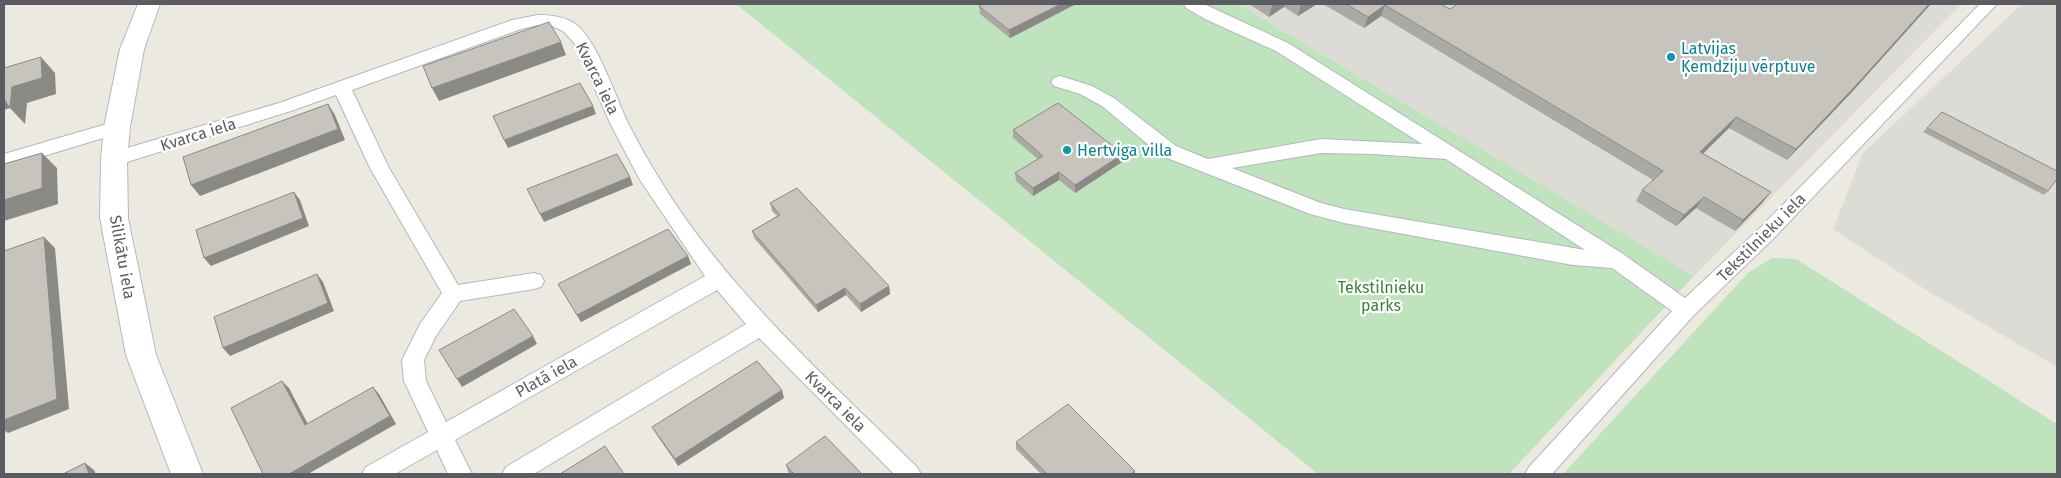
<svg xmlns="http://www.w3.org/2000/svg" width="2061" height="478" font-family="'Fira Sans',sans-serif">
  <rect width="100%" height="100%" fill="#ece9e1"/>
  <path fill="#dddbd5" d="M 1238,4 L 1961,4 L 1694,276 Z
    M 2022,4 L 2057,4 L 2057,367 L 1928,291 L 1833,229 L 1863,153 Z"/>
  <path fill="#bfe3bd" d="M 736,4 L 1238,4 L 1694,276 L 1509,474 L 1318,474 Z
    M 1772,258 L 1796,259 L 2057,424 L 2057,474 L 1563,474 L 1749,272 Z"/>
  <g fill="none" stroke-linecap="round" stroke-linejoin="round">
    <defs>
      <path id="street" d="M 1184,4 L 1204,4 L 1288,43 L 1623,254 L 1685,298 L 1759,229 L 1980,4 L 1997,4 L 1773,239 L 1693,316 L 1552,474 L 1525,474 L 1529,467 L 1672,311 L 1612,268 L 1573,265 L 1344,223 L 1310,214 L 1162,156 L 1102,106 L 1080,94 L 1054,86 L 1051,82 L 1054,78 L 1060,76 L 1092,86 L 1114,98 L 1176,146 L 1208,159 L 1321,139 L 1422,144 L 1276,51 L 1207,20 L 1186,8 ZM 1321,153 L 1373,154 L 1446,159 L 1585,250 L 1344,209 L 1321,203 L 1232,168 Z
        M 538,15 C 550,15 563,16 574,23 C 597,38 616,99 629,125 C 638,142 647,159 657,175 C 724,287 824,375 917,467 L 921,474 L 894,474 L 759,338 L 534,474 L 502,474 L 506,467 L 746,324 L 717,290 L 455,440 L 472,474 L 448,474 L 437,450 L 395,474 L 362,474 L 366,467 L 428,432 L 404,381 L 402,360 L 420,324 L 442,293 L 370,168 L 336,95 L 291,111 L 114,166 L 107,164 L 105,159 L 107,154 L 279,103 L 512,20 ZM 538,25 L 552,26 L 563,31 L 575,44 L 611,125 L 640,180 L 705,276 L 446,422 L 426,381 L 424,360 L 436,336 L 460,301 L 534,289 L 541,287 L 544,281 L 541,275 L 534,273 L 458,285 L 389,168 L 352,90 L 521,29 Z
        M 117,121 L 123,122 L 126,127 L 123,132 L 4,168 L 4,154 Z"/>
      <path id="secondary" d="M 138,4 L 160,4 L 144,49 L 130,127 L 127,159 L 128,218 L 156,355 L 203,474 L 171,474 L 126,355 L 100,218 L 101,159 L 104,127 L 120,49 Z"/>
    </defs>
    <use href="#street" stroke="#b4b7bb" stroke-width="2"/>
    <use href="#secondary" stroke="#b5b8bd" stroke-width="2"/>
    <use href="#street" fill="#fff" fill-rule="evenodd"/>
    <use href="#secondary" fill="#fff" fill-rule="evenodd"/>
  </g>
  <path fill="#aba9a3" d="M 1076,4 L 1010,38 L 980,14 L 979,6 Z
    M 1249,4 L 1317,4 L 1298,16 L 1284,7 L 1269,17 Z
    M 1323,4 L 1440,4 L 1450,9 L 1852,92 L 1787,160 L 1729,128 L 1703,154 L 1771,192 L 1762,203 L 1735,231 L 1696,208 L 1676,226 L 1636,201 L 1642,190 L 1653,180 L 1381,16 L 1364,28 Z
    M 1927,128 L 2048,191 L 2044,195 L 1923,132 Z
    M 1013,130 L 1122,162 L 1075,193 L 1059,180 L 1033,196 L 1016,181 L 1015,173 L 1038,159 L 1013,138 Z
    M 770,203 L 889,286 L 890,294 L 861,312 L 846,295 L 818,312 L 754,238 L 752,231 L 777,216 L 772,211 Z
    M 688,256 L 691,264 L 581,322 L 558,284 Z
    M 784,398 L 678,466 L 656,434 L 652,427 Z
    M 1016,442 L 1135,471 L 1135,474 L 1041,474 L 1016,449 Z
    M 786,465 L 862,474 L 790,474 L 788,472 Z"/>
  <path fill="#8b8985" d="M 1061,4 L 1076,4 L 1010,38 L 1009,30 Z
    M 1274,4 L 1285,4 L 1284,7 L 1269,17 L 1272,5 Z
    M 1301,4 L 1317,4 L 1298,16 Z
    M 1929,4 L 1931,4 L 1852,92 L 1787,160 L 1796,149 Z
    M 1385,5 L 1381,16 L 1364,28 L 1368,17 Z
    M 561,42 L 566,55 L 439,101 L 432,88 Z
    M 41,57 L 55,73 L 56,94 L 27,103 L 25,124 L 10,108 L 4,110 L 4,97 L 12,87 Z
    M 328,104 L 335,115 L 345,140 L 200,196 L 191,185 Z
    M 593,106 L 596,114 L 508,148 L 504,140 Z
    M 1736,117 L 1729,128 L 1693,163 L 1700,152 Z
    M 42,153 L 57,168 L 58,204 L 4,221 L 4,200 Z
    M 1123,154 L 1122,162 L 1075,193 L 1075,185 Z
    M 1059,172 L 1059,180 L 1033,196 L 1033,188 Z
    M 630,177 L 633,185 L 544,222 L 540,214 Z
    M 294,192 L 300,200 L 309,226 L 211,266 L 204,258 Z
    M 1771,192 L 1762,203 L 1735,231 L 1743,220 Z
    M 1704,197 L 1696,208 L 1676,226 L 1684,215 Z
    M 44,237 L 55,248 L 69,409 L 8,433 L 4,430 L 4,420 Z
    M 688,256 L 691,264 L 581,322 L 577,315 Z
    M 317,274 L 323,282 L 334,311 L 230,356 L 223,348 Z
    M 889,286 L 890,294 L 861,312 L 860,304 Z
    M 845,288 L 846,295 L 818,312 L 816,305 Z
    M 533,336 L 537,344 L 462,387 L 457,379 Z
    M 282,381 L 289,388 L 312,432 L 305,425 Z
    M 373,387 L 379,394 L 396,424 L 308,474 L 289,474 Z
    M 782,390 L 784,398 L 678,466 L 675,459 Z
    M 85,463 L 94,470 L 96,474 L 89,474 Z"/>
  <path fill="#c7c4be" stroke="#8b8985" d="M 983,4 L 1061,4 L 1009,30 L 979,6 Z
    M 1346,4 L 1440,4 L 1450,9 L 1458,4 L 1929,4 L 1860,81 L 1796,149 L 1736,117 L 1700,152 L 1771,192 L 1743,220 L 1704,197 L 1684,215 L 1642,190 L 1663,171 L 1385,5 L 1368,17 Z
    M 549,22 L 561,42 L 432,88 L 423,66 Z
    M 41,57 L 42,78 L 12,87 L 10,108 L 4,99 L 4,68 Z
    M 580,83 L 593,106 L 504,140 L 493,116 Z
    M 1058,103 L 1123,154 L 1075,185 L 1059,172 L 1033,188 L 1015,173 L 1043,156 L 1013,130 Z
    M 328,104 L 338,129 L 191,185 L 183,157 Z
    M 1942,112 L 2057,171 L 2057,179 L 2048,191 L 1927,128 Z
    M 42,153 L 42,188 L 4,200 L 4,164 Z
    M 617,154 L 630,177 L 540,214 L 527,189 Z
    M 797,188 L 889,286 L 860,304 L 845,288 L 816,305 L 752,231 L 780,215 L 770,203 Z
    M 294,192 L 303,218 L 204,258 L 196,230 Z
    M 668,229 L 688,256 L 577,315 L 558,284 Z
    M 44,237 L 57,399 L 4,420 L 4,251 Z
    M 317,274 L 328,303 L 223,348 L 214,317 Z
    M 514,309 L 533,336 L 457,379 L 439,350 Z
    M 757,361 L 782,390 L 675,459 L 652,427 Z
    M 282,381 L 305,425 L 373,387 L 390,416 L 289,474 L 263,474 L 231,408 Z
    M 1068,404 L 1135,471 L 1131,474 L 1047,474 L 1016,442 Z
    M 825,436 L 862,474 L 794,474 L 786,465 Z
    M 605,446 L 624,474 L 560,474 Z
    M 85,463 L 89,474 L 63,474 Z"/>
  <g fill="#0f9aa8" stroke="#fff" stroke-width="2">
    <circle cx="1671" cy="57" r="5"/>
    <circle cx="1067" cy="150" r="5"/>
  </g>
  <g text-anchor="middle" stroke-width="4.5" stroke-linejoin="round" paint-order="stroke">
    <g font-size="16" fill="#0d838f" stroke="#fff" text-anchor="start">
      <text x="1681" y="54">Latvijas<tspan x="1681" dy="18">Ķemdziju vērptuve</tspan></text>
      <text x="1077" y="156">Hertviga villa</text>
    </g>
    <g font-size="16" fill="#595d61" stroke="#fff">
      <text transform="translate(598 78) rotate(64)" y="6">Kvarca iela</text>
      <text transform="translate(198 134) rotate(-17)" y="6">Kvarca iela</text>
      <text transform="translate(1761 237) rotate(-45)" y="6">Tekstilnieku iela</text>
      <text transform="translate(123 257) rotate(80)" y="6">Silikātu iela</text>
      <text transform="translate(546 376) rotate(-29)" y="6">Platā iela</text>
      <text transform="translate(836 401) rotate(45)" y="6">Kvarca iela</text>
    </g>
    <g font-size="16" fill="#378337" stroke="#fff">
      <text x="1381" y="293">Tekstilnieku<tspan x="1381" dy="18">parks</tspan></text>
    </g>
  </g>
  <rect width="2061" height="478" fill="none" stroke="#595d61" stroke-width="10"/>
</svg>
